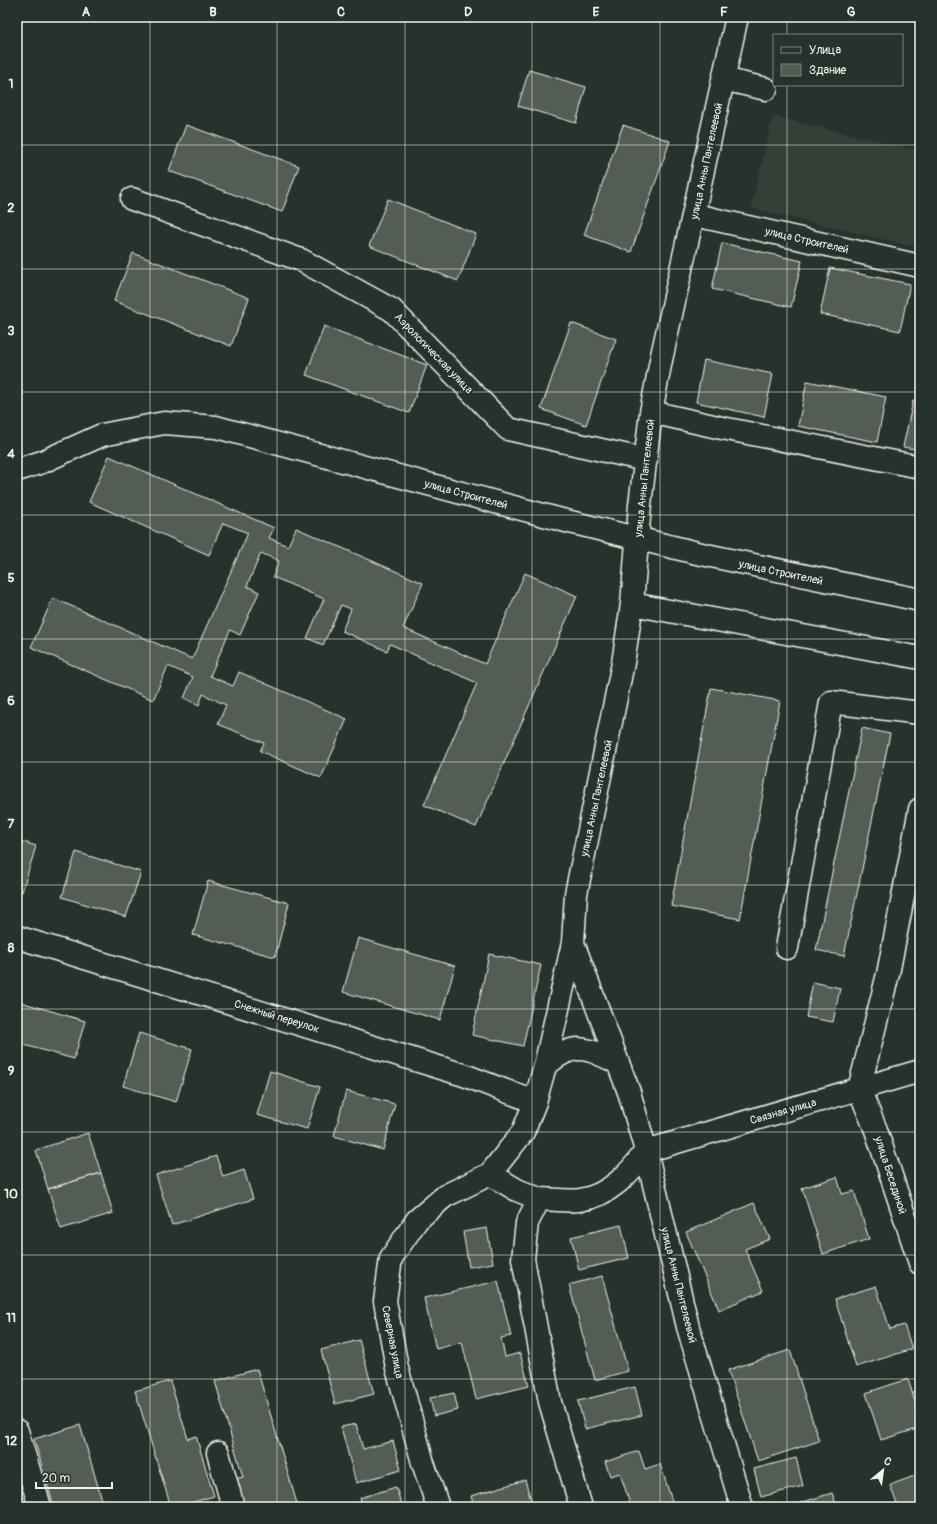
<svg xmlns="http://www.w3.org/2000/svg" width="937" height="1524" font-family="Pangolin,sans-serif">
  <rect width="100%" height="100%" fill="#26332d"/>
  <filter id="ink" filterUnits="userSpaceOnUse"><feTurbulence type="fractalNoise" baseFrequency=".025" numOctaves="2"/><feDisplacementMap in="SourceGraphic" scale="8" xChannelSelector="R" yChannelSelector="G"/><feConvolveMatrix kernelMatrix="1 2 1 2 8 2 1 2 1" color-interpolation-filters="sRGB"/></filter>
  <g filter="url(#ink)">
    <path fill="#333f39" d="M 773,116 L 920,151 L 920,248 L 751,208 Z"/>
    <path fill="#525c55" stroke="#f4f1e8" d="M 529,70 L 586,87 L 576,123 L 518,106 Z
      M 186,125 L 299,166 L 282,212 L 169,171 Z
      M 623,125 L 670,141 L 631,252 L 584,235 Z
      M 388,199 L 476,234 L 458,281 L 369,246 Z
      M 722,243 L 802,261 L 791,307 L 712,289 Z
      M 133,253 L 249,298 L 231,346 L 114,301 Z
      M 830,268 L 910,284 L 900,331 L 820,314 Z
      M 571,323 L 616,339 L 586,425 L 541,409 Z
      M 324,326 L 427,365 L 409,413 L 306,375 Z
      M 704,360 L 773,374 L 764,417 L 696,402 Z
      M 807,381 L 886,397 L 877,442 L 798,426 Z
      M 913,401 L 920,402 L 920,450 L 903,447 Z
      M 109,456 L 274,528 L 269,538 L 288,546 L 296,528 L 423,583 L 403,628 L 485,664 L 525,573 L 577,596 L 476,827 L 424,805 L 477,683 L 390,644 L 387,651 L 342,631 L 351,609 L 341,605 L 323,645 L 307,638 L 324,599 L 273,577 L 279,561 L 261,553 L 247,586 L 259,592 L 240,635 L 230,630 L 210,676 L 233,686 L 239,672 L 347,719 L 321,778 L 260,751 L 264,743 L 218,724 L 226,705 L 203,694 L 199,705 L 184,698 L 193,677 L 168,666 L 153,700 L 31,647 L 53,598 L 192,659 L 248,533 L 223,523 L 209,555 L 89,502 Z
      M 711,688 L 780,701 L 740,919 L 671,906 Z
      M 862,728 L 890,734 L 844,956 L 816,950 Z
      M 17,840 L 36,846 L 22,892 L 17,890 Z
      M 76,852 L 141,872 L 126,917 L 62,897 Z
      M 208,881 L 289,903 L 275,957 L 193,935 Z
      M 358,938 L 455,966 L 440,1020 L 343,992 Z
      M 489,954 L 541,965 L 523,1046 L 472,1035 Z
      M 813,982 L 840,988 L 833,1022 L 806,1017 Z
      M 17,1001 L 85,1021 L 74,1059 L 17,1043 Z
      M 139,1033 L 192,1049 L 176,1102 L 123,1086 Z
      M 270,1071 L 320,1087 L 307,1129 L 257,1115 Z
      M 346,1091 L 395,1104 L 383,1150 L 334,1136 Z
      M 88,1133 L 101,1173 L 48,1189 L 36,1150 Z
      M 216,1156 L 223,1177 L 244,1170 L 253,1199 L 172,1225 L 156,1175 Z
      M 101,1173 L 113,1213 L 61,1229 L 48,1189 Z
      M 837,1177 L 842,1194 L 854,1191 L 869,1239 L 823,1254 L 802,1188 Z
      M 754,1203 L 770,1239 L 745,1249 L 763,1291 L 719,1310 L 686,1232 Z
      M 621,1225 L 629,1258 L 579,1270 L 571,1237 Z
      M 487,1228 L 493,1263 L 469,1267 L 463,1232 Z
      M 602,1276 L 628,1371 L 595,1380 L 569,1285 Z
      M 498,1281 L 511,1336 L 501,1338 L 505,1357 L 520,1353 L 529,1386 L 476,1399 L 462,1342 L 436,1349 L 424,1298 Z
      M 876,1286 L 890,1329 L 904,1325 L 912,1349 L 856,1367 L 835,1299 Z
      M 359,1340 L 374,1394 L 335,1404 L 321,1350 Z
      M 790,1350 L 819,1441 L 758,1461 L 728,1370 Z
      M 257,1369 L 298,1507 L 243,1507 L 234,1479 L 243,1477 L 215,1381 Z
      M 908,1379 L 920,1418 L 920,1428 L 881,1440 L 866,1393 Z
      M 170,1381 L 188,1439 L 196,1436 L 214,1496 L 177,1507 L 171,1507 L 135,1391 Z
      M 635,1387 L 642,1415 L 585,1429 L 578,1401 Z
      M 454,1393 L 458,1410 L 434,1416 L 430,1398 Z
      M 356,1424 L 363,1449 L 393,1441 L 401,1470 L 356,1483 L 341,1427 Z
      M 80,1425 L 104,1507 L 54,1507 L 34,1439 Z
      M 639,1451 L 645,1469 L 660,1464 L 674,1507 L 631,1507 L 620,1473 L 610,1476 L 605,1462 Z
      M 796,1458 L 803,1486 L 761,1497 L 754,1469 Z
      M 920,1474 L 920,1507 L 898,1507 L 890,1485 Z
      M 525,1480 L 533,1507 L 474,1507 L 471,1496 Z
      M 17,1486 L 23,1507 L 17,1507 Z
      M 396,1487 L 402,1507 L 363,1507 L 360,1498 Z
      M 832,1493 L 837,1507 L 787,1507 Z"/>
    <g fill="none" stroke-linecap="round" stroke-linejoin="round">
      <defs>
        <path id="minor" d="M 723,79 L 766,89
          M 132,199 L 301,260 L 392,310 L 508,429 L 646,460
          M 695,215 L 920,266
          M 651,412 L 722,428 L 920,467
          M 17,470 L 42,462 L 102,435 L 164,423 L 216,427 L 562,520 L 697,553 L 920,600
          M 632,604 L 920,658
          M 920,809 L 888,974 L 859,1089 L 876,1130 L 920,1263
          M 17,937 L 464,1075 L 535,1102
          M 573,943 L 629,1092 L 646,1151 L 688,1327 L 742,1507
          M 787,948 L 831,702 L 920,713
          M 545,1066 C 574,1041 586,1047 618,1063
          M 646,1151 L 920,1071
          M 490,1174 L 517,1190 L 539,1199 L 527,1223 L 523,1259 L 550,1402 L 581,1507
          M 539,1199 C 552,1199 567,1202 580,1200 C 609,1196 630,1173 646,1151
          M 17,1431 L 40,1507
          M 218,1453 L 233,1507
          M 438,1507 L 423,1463 L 397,1368 L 385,1301 L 391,1258 L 417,1220 L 445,1196 L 490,1174 L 523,1132 L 535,1102 L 545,1066 L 573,943 L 576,894 L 623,663 L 632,604 L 640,505 L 651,412 L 661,360 L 737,17"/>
      </defs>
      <use href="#minor" stroke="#f4f1e8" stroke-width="25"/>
      <use href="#minor" stroke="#26332d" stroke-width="22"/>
    </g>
  </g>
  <path fill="none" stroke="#f4f1e8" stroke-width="1" stroke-opacity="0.55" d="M 150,17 L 150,1507M 277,17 L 277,1507M 405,17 L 405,1507M 532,17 L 532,1507M 660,17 L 660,1507M 787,17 L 787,35M 787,85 L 787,1507M 17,145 L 920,145M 17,269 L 920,269M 17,392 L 920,392M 17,515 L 920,515M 17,639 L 920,639M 17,762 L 920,762M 17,885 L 920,885M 17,1009 L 920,1009M 17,1132 L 920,1132M 17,1255 L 920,1255M 17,1379 L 920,1379"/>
  <g text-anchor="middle" stroke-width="4" stroke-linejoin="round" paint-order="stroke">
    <g font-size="11" fill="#f4f1e8" stroke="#26332d">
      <text transform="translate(706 161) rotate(-78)" y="4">улица Анны Пантелеевой</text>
      <text transform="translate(807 240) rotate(13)" y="4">улица Строителей</text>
      <text transform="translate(434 353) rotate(46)" y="4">Аэрологическая улица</text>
      <text transform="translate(644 478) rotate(-84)" y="4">улица Анны Пантелеевой</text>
      <text transform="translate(466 494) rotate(15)" y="4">улица Строителей</text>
      <text transform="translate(781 572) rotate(12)" y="4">улица Строителей</text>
      <text transform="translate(596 798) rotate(-78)" y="4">улица Анны Пантелеевой</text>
      <text transform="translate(277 1016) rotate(17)" y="4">Снежный переулок</text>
      <text transform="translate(783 1111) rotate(-16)" y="4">Связная улица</text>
      <text transform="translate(891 1175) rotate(72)" y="4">улица Бесединой</text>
      <text transform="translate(679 1285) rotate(76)" y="4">улица Анны Пантелеевой</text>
      <text transform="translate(393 1342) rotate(79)" y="4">Северная улица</text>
    </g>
  </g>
  <rect width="937" height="1524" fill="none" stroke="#26332d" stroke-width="44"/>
  <rect x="773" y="34" width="130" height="52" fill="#26332d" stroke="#787f78"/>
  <rect x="781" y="47" width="20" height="6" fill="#26332d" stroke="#787f78"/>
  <text x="809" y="54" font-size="12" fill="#f4f1e8">Улица</text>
  <rect x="781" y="64" width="20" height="12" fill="#525c55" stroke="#787f78"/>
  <text x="809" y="74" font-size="12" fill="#f4f1e8">Здание</text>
  <g transform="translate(883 1470) rotate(29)" stroke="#26332d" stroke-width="3" paint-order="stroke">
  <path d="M0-3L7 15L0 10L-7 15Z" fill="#f4f1e8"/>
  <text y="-6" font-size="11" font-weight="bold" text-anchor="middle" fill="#f4f1e8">С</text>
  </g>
  <path d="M36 1482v6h76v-6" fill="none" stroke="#f4f1e8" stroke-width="2"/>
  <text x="42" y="1482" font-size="12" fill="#f4f1e8" stroke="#26332d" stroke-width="3" paint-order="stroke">20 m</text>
  <rect x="22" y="22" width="893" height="1480" fill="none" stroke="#f4f1e8" stroke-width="1.5"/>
  <g font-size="13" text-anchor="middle" font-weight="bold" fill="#f4f1e8">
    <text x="86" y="16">A</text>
    <text x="213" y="16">B</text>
    <text x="341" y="16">C</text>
    <text x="468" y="16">D</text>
    <text x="596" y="16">E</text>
    <text x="724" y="16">F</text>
    <text x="851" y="16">G</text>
    <text x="11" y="88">1</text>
    <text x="11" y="212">2</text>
    <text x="11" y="335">3</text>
    <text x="11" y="458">4</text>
    <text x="11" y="582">5</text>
    <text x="11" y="705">6</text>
    <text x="11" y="828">7</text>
    <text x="11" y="952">8</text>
    <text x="11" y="1075">9</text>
    <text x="11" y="1198">10</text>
    <text x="11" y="1322">11</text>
    <text x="11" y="1445">12</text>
  </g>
</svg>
